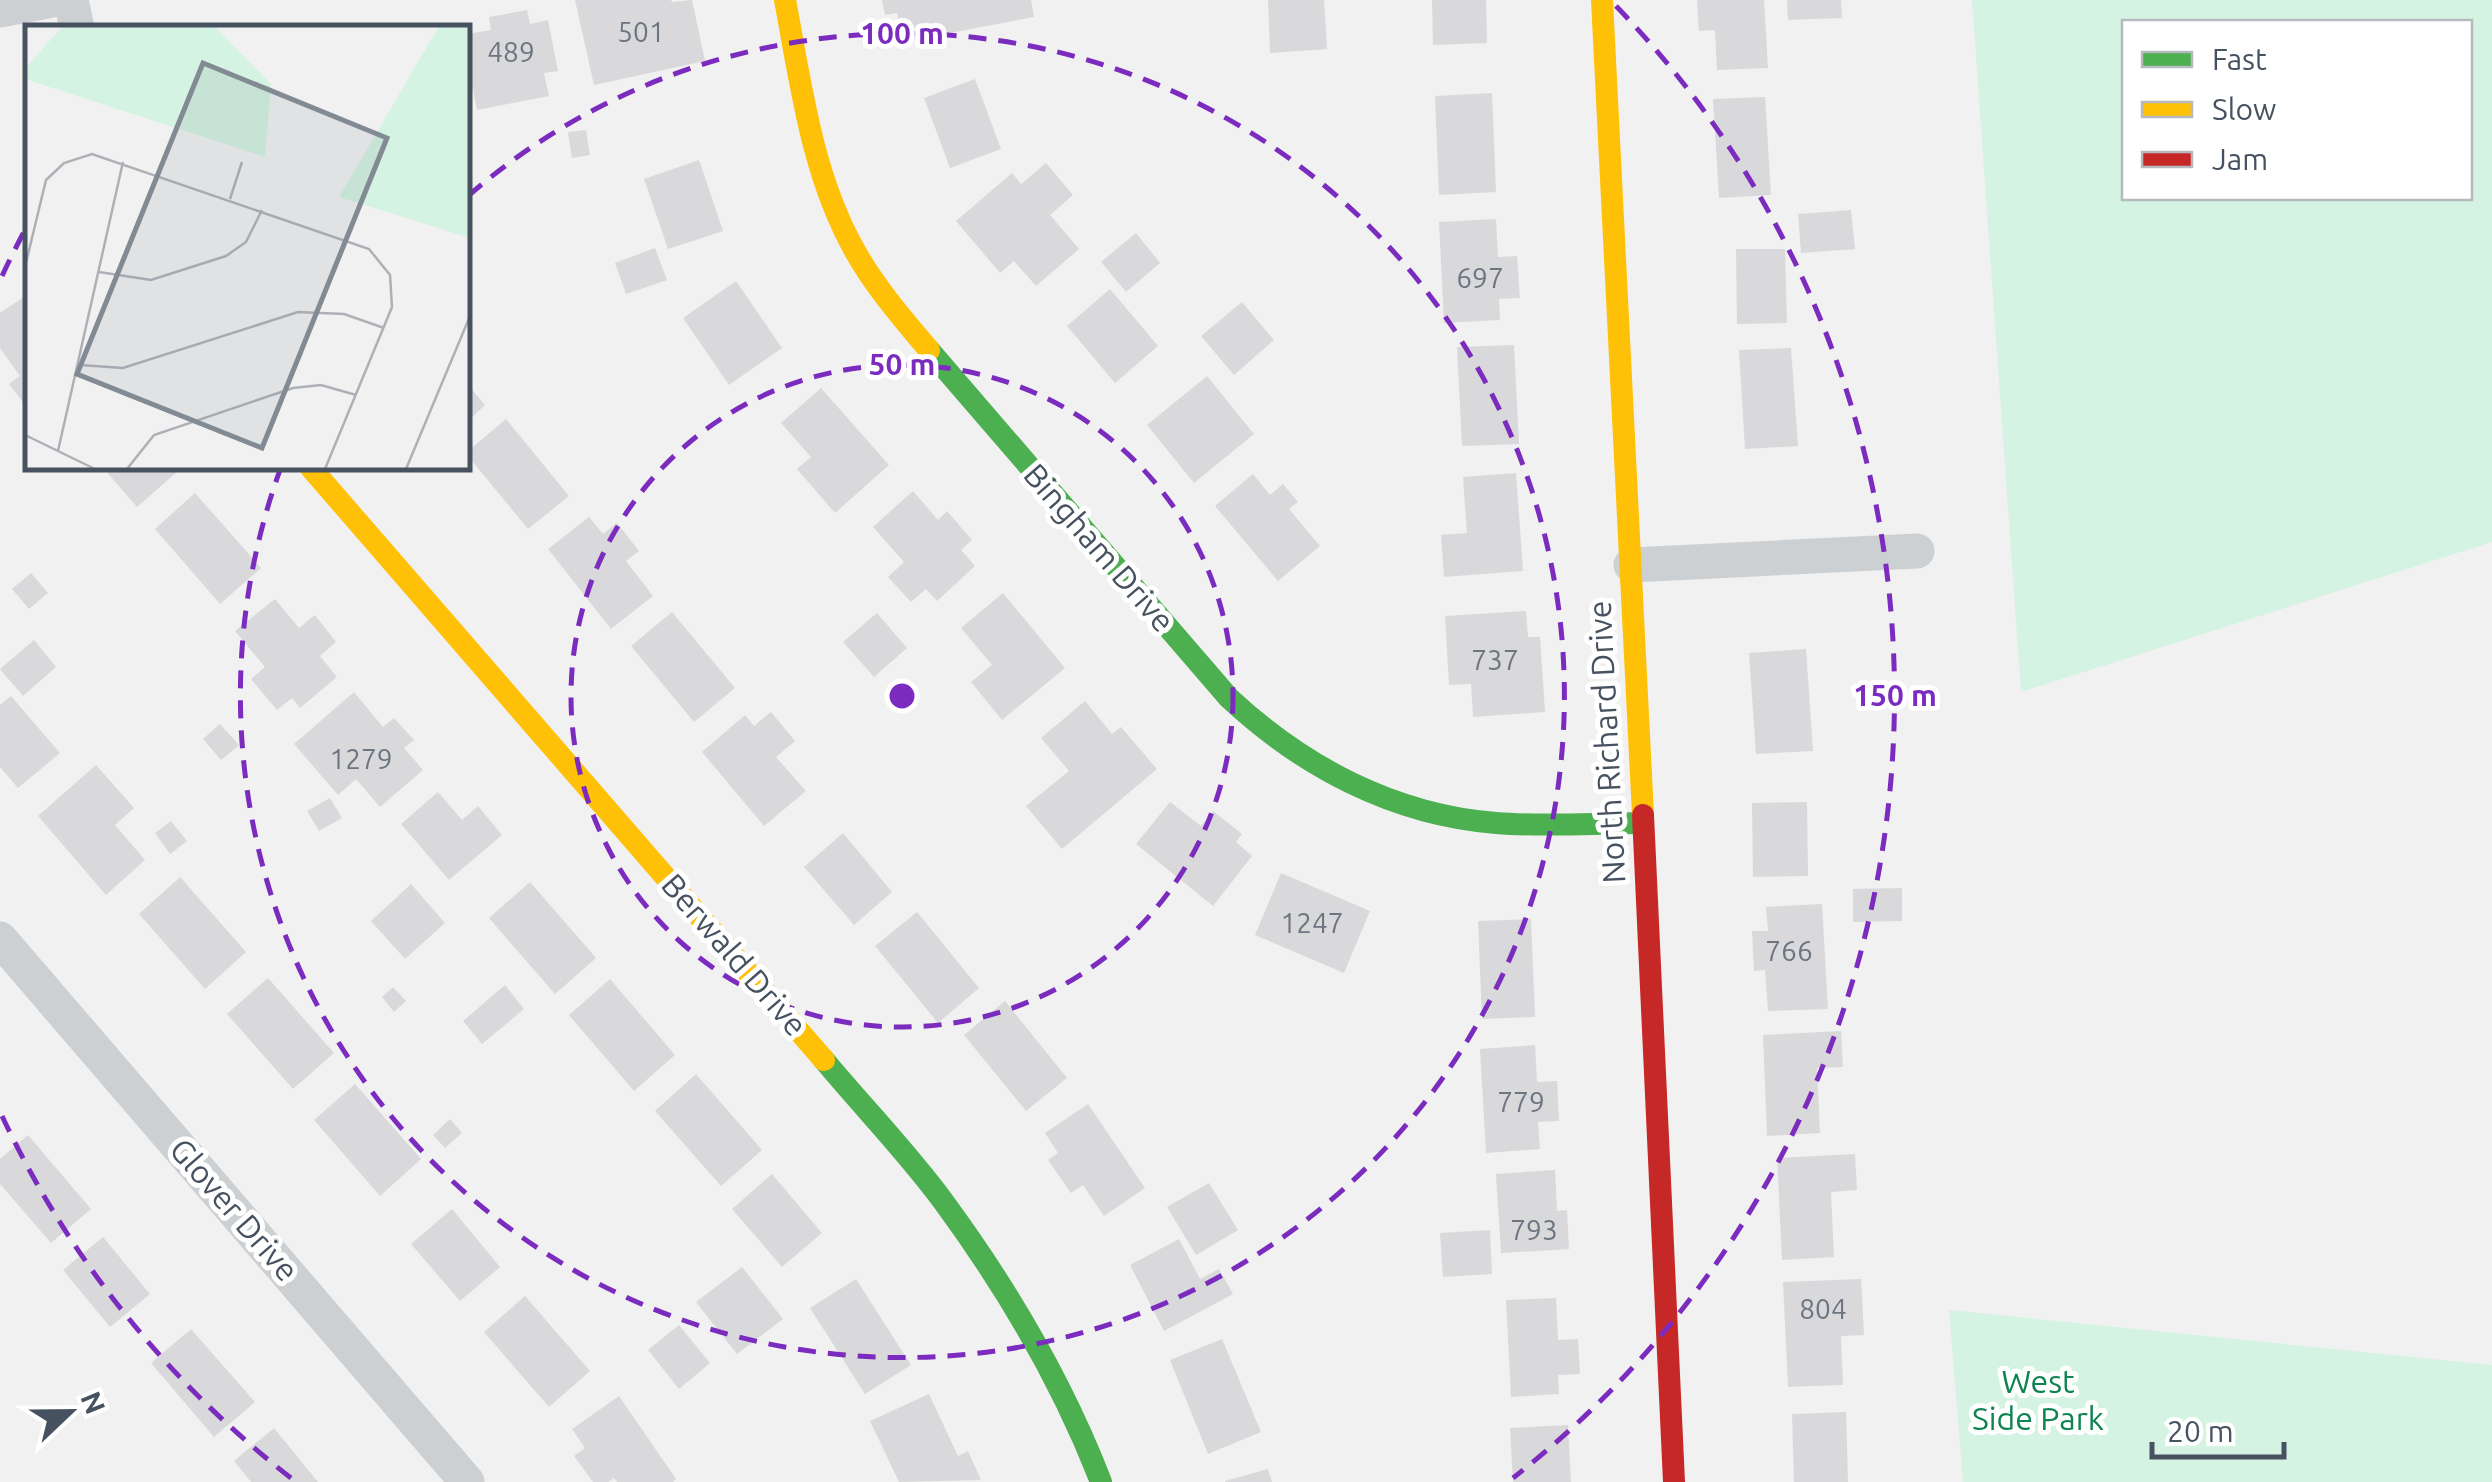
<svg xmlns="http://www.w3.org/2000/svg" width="2492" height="1482" font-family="Ubuntu,sans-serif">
  <rect width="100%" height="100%" fill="#f2f1f1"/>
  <path fill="#d4f3e2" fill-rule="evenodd" d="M 1972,0 L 2492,0 L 2492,542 L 2021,692 ZM 2124,22 L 2470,22 L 2470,198 L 2124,198 Z
    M 1949,1310 L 2492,1365 L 2492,1482 L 1963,1482 Z"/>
  <path fill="#d9d9db" d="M 575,0 L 671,0 L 672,2 L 692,0 L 705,61 L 594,85 Z
    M 882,0 L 1031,0 L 1034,17 L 903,42 L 897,13 L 885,15 Z
    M 1268,0 L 1324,0 L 1327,49 L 1270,53 Z
    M 1432,0 L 1486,0 L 1487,43 L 1433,45 Z
    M 1697,0 L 1764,0 L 1768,68 L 1717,70 L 1715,30 L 1699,31 Z
    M 1787,0 L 1841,0 L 1842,18 L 1788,20 Z
    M 527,10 L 530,24 L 548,20 L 558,71 L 544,73 L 549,96 L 477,110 L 473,89 L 468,90 L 468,34 L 491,30 L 489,17 Z
    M 975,79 L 1001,149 L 950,168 L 924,98 Z
    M 1492,93 L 1496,192 L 1439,195 L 1435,96 Z
    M 1765,97 L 1771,195 L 1719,198 L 1713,99 Z
    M 586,130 L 590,155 L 572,158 L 568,132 Z
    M 699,160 L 723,231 L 668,249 L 644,179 Z
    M 1046,163 L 1073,195 L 1050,215 L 1079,249 L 1036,286 L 1014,261 L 1000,273 L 956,221 L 1012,173 L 1021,184 Z
    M 1851,210 L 1855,249 L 1801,253 L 1798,214 Z
    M 1496,219 L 1498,257 L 1517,256 L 1520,298 L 1499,299 L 1500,320 L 1444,323 L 1439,222 Z
    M 1136,233 L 1160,263 L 1126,292 L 1101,262 Z
    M 655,248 L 667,280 L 626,294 L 615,263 Z
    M 1736,249 L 1785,249 L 1787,323 L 1737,324 Z
    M 736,281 L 782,348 L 729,385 L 683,318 Z
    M 1110,289 L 1158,346 L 1115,383 L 1067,326 Z
    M 28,294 L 28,409 L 9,384 L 20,376 L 0,348 L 0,313 Z
    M 1242,302 L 1274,340 L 1234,375 L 1201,336 Z
    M 1514,345 L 1519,444 L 1462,446 L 1457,347 Z
    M 1791,348 L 1798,446 L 1745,449 L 1739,350 Z
    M 1207,376 L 1254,434 L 1194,483 L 1147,425 Z
    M 468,385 L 485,405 L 468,421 Z
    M 821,388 L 889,465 L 835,513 L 797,469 L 811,457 L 781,423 Z
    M 506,419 L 569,496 L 528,529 L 468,456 L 468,451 Z
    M 103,468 L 175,468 L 178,471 L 137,507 Z
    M 1516,473 L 1523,571 L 1444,577 L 1441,535 L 1467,533 L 1463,477 Z
    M 1253,474 L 1270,495 L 1283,484 L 1298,502 L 1289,509 L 1320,546 L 1278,581 L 1215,506 Z
    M 913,491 L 938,520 L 947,511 L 972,540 L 961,550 L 975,566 L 937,601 L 926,589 L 911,602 L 888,577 L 904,562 L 873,527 Z
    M 195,493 L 261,568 L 220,604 L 155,529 Z
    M 589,517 L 603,534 L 617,523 L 639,551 L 626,561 L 653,596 L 611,629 L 548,549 Z
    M 31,573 L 48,593 L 29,609 L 12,589 Z
    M 1003,593 L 1065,668 L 1002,720 L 971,682 L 992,665 L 961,628 Z
    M 275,599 L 299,628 L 315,615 L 336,642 L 320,656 L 337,677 L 300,708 L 292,698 L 277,710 L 251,679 L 265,667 L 235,631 Z
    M 1526,611 L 1528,637 L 1540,637 L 1545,712 L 1473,717 L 1471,684 L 1449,685 L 1445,616 Z
    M 672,612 L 735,688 L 694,722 L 631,646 Z
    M 877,613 L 907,648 L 874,677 L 843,642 Z
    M 34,640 L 56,667 L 23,696 L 0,669 Z
    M 1806,649 L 1813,751 L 1756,754 L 1749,653 Z
    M 354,692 L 383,727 L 394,718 L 414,740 L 404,748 L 423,770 L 380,807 L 356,779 L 338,795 L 294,744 Z
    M 11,696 L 60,753 L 18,788 L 0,767 L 0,705 Z
    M 1085,701 L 1112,734 L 1121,727 L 1157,769 L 1062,849 L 1026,806 L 1069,771 L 1041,738 Z
    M 771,712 L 795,741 L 776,757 L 806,791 L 764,826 L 702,752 L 745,715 L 754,726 Z
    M 220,724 L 239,745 L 221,760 L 203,739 Z
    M 96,765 L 134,808 L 115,825 L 145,860 L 106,895 L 38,816 Z
    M 438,792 L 462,820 L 478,806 L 502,835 L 449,880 L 401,824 Z
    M 330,798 L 342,818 L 319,831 L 307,811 Z
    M 1170,802 L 1201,826 L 1213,811 L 1242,834 L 1236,842 L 1252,856 L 1213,906 L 1136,844 Z
    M 1807,802 L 1808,876 L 1753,877 L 1752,803 Z
    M 171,821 L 187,841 L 170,854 L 155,833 Z
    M 843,833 L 892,892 L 854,925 L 804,867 Z
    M 1281,873 L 1370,911 L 1344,973 L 1255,935 Z
    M 180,877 L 246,952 L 205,989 L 139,914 Z
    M 530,882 L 596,958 L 555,994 L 489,918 Z
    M 411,884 L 445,923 L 405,959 L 371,921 Z
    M 1902,888 L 1902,921 L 1853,922 L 1853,889 Z
    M 1822,904 L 1828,1009 L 1768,1011 L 1765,970 L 1754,971 L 1752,931 L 1768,931 L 1766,907 Z
    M 917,912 L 979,988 L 938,1023 L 875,946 Z
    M 1531,919 L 1535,1017 L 1482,1019 L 1478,921 Z
    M 268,978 L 334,1053 L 293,1089 L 227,1014 Z
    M 610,979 L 675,1055 L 634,1091 L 569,1015 Z
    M 505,985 L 524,1009 L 482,1044 L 463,1021 Z
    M 393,987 L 406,1001 L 394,1012 L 382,997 Z
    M 1005,1001 L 1067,1078 L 1026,1111 L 964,1035 Z
    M 1841,1031 L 1843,1067 L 1817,1068 L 1820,1133 L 1767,1136 L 1763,1035 Z
    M 1535,1045 L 1537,1082 L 1557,1081 L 1559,1121 L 1538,1122 L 1540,1149 L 1486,1153 L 1480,1049 Z
    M 696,1074 L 762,1150 L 721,1186 L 655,1111 Z
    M 355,1084 L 421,1159 L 380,1196 L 314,1120 Z
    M 1088,1104 L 1145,1188 L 1104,1216 L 1083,1185 L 1071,1193 L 1048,1160 L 1058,1153 L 1045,1133 Z
    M 450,1119 L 462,1133 L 445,1148 L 433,1135 Z
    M 28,1135 L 91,1209 L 51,1243 L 0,1184 L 0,1159 Z
    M 1855,1154 L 1857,1190 L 1831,1192 L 1834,1257 L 1782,1260 L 1777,1158 Z
    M 1555,1170 L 1557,1211 L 1567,1210 L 1569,1249 L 1501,1253 L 1496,1174 Z
    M 772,1174 L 822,1233 L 782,1267 L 732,1209 Z
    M 1209,1183 L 1238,1230 L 1196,1255 L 1167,1207 Z
    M 452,1209 L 500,1267 L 460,1301 L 411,1244 Z
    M 1490,1230 L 1492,1274 L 1443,1277 L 1440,1233 Z
    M 103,1237 L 150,1294 L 110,1327 L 63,1270 Z
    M 1179,1239 L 1200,1279 L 1219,1269 L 1233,1294 L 1164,1331 L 1130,1265 Z
    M 742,1267 L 783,1319 L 737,1354 L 696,1302 Z
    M 856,1279 L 911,1365 L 865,1394 L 810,1308 Z
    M 1861,1279 L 1864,1335 L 1841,1336 L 1843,1385 L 1788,1387 L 1783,1282 Z
    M 525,1296 L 590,1371 L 549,1407 L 484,1332 Z
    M 1556,1298 L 1558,1340 L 1578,1339 L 1580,1374 L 1558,1375 L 1559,1394 L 1511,1397 L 1506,1300 Z
    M 679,1325 L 710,1363 L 679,1389 L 648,1350 Z
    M 191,1329 L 255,1402 L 214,1437 L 151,1363 Z
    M 1222,1339 L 1261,1432 L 1208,1454 L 1170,1360 Z
    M 929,1394 L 958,1456 L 968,1451 L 981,1480 L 899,1482 L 870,1421 Z
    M 619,1396 L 676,1479 L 673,1482 L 617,1482 L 614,1478 L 608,1482 L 593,1482 L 574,1456 L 585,1448 L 572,1429 Z
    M 1846,1412 L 1848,1482 L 1794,1482 L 1792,1414 Z
    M 1568,1425 L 1571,1482 L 1513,1482 L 1510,1428 Z
    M 274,1428 L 318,1482 L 251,1482 L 234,1461 Z
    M 1268,1469 L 1272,1482 L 1225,1482 L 1225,1481 Z"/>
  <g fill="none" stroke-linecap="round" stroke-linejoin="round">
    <path stroke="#cdd0d2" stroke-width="35" d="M 71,0 L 77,28
      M 0,10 L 52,0
      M 1631,565 L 1917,551
      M 0,939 L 467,1482"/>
    <path stroke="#4caf50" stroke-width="22" d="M 929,350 L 1229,698 C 1303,767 1394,815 1496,823 C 1545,827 1594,823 1643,823
      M 824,1060 C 863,1107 907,1152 943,1201 C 1007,1288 1062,1381 1101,1482"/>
    <path stroke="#ffc107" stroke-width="22" d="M 785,0 C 801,85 812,175 855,251 C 875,287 903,319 929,350
      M 1602,0 L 1643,815
      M 311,468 L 824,1060"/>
    <path stroke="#c62828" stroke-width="22" d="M 1643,815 L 1674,1482"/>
  </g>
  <g fill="none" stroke="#7b2cbf" stroke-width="5" stroke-dasharray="18 12">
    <circle cx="902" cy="696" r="331"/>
    <path d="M468 196A662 662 0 1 1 280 470"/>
    <path d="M291 1478A993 993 0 0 1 2 1116M2 276A993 993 0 0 1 25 230M1616 6A993 993 0 0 1 1513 1478"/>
  </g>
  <g text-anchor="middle" stroke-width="10" stroke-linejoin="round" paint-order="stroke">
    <g font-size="28" fill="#6c7580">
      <text x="641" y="42">501</text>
      <text x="511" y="62">489</text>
      <text x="1480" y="288">697</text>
      <text x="1495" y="670">737</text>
      <text x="361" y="769">1279</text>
      <text x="1312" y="933">1247</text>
      <text x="1789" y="961">766</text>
      <text x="1521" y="1112">779</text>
      <text x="1534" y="1240">793</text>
      <text x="1823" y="1319">804</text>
    </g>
    <g font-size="32" fill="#465260" stroke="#fff">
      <text transform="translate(1099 548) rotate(49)" y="11">Bingham Drive</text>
      <text transform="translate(1607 742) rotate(-93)" y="11">North Richard Drive</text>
      <text transform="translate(734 955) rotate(49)" y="11">Berwald Drive</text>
      <text transform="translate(234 1210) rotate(49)" y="11">Glover Drive</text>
    </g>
    <g font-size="32" fill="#0e8451" stroke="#fff">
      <text x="2038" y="1393">West<tspan x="2038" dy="37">Side Park</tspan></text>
    </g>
  </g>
  <g transform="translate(25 25)">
    <rect width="445" height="445" fill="#f2f1f1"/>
    <path d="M 38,1 L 189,1 L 246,59 L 240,132 L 0,54 L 3,40 ZM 414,1 L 445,1 L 445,213 L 314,172 Z" fill="#d4f3e2"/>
    <path fill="none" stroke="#adb1b7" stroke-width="2.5" d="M 205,174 L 217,137M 0,242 L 21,155 L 39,138 L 67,129 L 344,224 L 365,250 L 367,282 L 300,444M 74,247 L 126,255 L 201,231 L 221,217 L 237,185M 55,340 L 98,343 L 273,287 L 319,289 L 359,303M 0,410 L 70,444M 33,426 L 98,137M 102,444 L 129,410 L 268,363 L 296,360 L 331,370M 381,444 L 445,291"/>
    <path fill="#828a93" fill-opacity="0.15" stroke="#828a93" stroke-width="5" d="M 178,38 L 362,113 L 237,423 L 52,349 Z"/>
    <rect width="445" height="445" fill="none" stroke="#465260" stroke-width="5"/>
  </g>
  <circle cx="902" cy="696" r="15" fill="#7b2cbf" stroke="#fff" stroke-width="5"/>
  <g font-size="30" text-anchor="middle" font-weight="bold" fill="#7b2cbf" stroke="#fff" stroke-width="10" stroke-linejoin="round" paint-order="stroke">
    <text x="902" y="44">100 m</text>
    <text x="902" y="375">50 m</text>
    <text x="1895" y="706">150 m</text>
  </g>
  <rect x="2122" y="20" width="350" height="180" fill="#ffffff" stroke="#b5babf" stroke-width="2.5"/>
  <rect x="2142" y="52" width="50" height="15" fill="#4caf50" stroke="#b5babf" stroke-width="2.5"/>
  <text x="2212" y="70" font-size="30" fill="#465260">Fast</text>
  <rect x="2142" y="102" width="50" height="15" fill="#ffc107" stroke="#b5babf" stroke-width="2.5"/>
  <text x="2212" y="120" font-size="30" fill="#465260">Slow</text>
  <rect x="2142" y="152" width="50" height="15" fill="#c62828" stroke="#b5babf" stroke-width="2.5"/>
  <text x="2212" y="170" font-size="30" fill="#465260">Jam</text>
  <g transform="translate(70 1412) rotate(68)" stroke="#ffffff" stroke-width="8" paint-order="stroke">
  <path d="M0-8L18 38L0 25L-18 38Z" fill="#465260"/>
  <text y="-15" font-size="28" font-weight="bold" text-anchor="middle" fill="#465260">N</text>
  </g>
  <path d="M2152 1442v15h132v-15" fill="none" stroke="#465260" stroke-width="5"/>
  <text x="2167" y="1442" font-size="30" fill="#465260" stroke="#ffffff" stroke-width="8" paint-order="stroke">20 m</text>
</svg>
